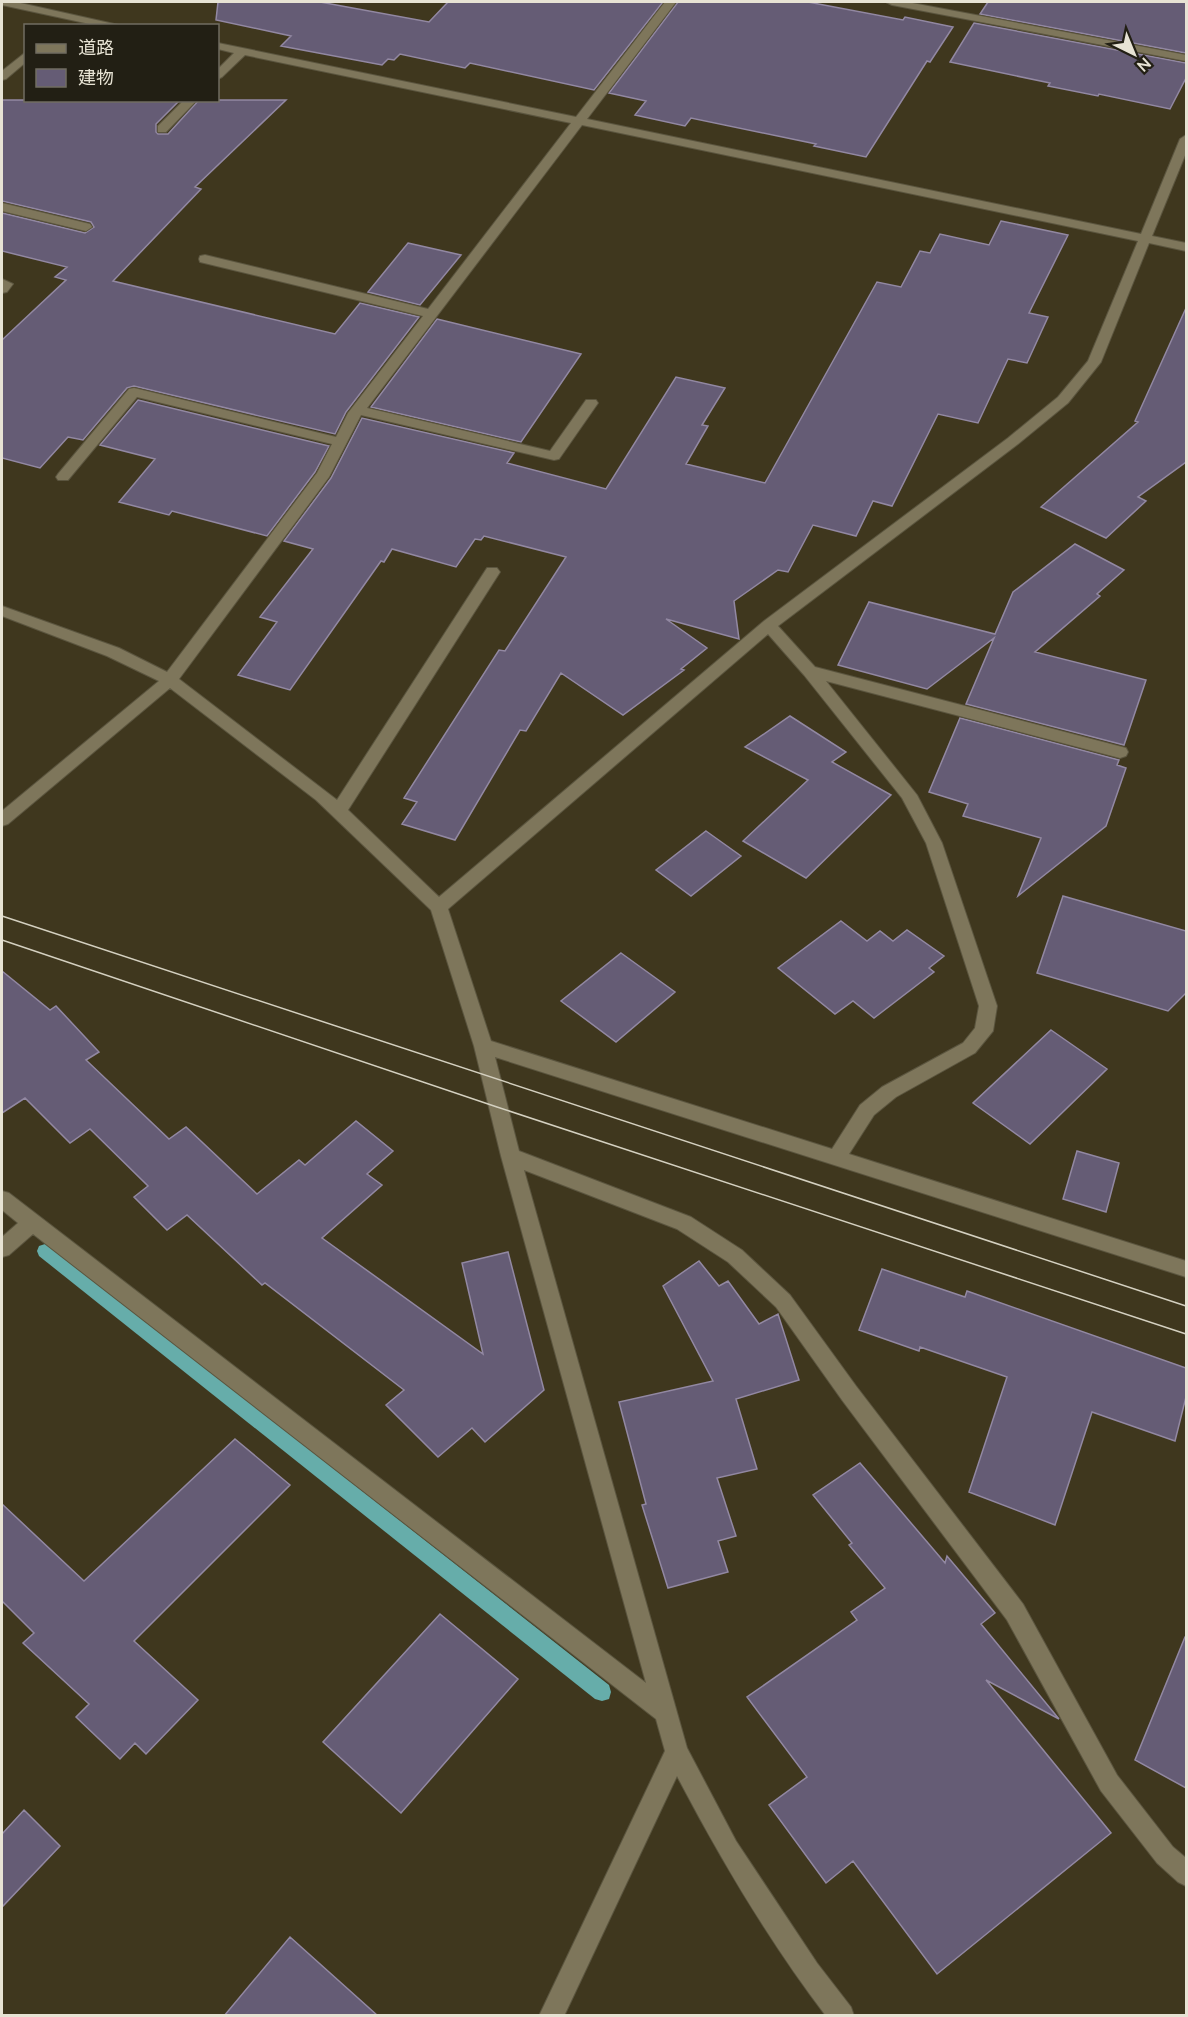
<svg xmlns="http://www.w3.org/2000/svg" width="1188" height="2017" font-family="'Nunito Sans','Noto Sans JP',sans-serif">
  <rect width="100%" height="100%" fill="#3f371e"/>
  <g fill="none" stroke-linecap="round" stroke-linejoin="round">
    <path fill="#66adaa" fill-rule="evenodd" d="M 45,1244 L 51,1246 L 609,1685 L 611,1692 L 609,1699 L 602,1701 L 595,1699 L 39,1256 L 37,1251 L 39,1246 Z"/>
  </g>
  <path fill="#655c75" stroke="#9288a2" stroke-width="1.5" d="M 218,2 L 320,2 L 429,22 L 448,2 L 663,2 L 594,90 L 470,63 L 465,68 L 400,54 L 394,60 L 388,59 L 382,65 L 281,46 L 291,36 L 216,20 Z
    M 678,2 L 808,2 L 903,20 L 905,17 L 953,27 L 930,62 L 927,61 L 866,157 L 814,146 L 816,144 L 691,118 L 685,126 L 635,115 L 646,101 L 609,93 Z
    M 988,2 L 1186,2 L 1186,53 L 980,14 Z
    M 974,23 L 1186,63 L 1186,78 L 1170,109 L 1099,94 L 1098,96 L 1048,86 L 1050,83 L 950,62 Z
    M 2,100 L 180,100 L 156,124 L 156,132 L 158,134 L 168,134 L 199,100 L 286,100 L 195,187 L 201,189 L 113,281 L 335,334 L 360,303 L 419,317 L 346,412 L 335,434 L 134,386 L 127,388 L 83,440 L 68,437 L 40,468 L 2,458 L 2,340 L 66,280 L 55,277 L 67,267 L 2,251 L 2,213 L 85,233 L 94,227 L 91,222 L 2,201 Z
    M 1001,221 L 1068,235 L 1029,313 L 1048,317 L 1027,363 L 1008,359 L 978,423 L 938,414 L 892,506 L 873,501 L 856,536 L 813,525 L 788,572 L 778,570 L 734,601 L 739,639 L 666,619 L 707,648 L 681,669 L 684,670 L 623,715 L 561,673 L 526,731 L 520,730 L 455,840 L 402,824 L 417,802 L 404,798 L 499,650 L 505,651 L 566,557 L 484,536 L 481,540 L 475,539 L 456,567 L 392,549 L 384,562 L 381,561 L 290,690 L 238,675 L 277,622 L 260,617 L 313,549 L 284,541 L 331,478 L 362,418 L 514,453 L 507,463 L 606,489 L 676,377 L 725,388 L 702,425 L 708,426 L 686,464 L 765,483 L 877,282 L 901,287 L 920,251 L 930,253 L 940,234 L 989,245 Z
    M 408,243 L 461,255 L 420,305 L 368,292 Z
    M 1186,308 L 1186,462 L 1138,497 L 1146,501 L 1106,538 L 1041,507 L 1138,422 L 1135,421 Z
    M 437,319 L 581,354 L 521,442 L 371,407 Z
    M 138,400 L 329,446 L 315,472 L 267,536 L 172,511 L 169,515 L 119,502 L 155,459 L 100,445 Z
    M 1075,544 L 1124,570 L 1097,594 L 1100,596 L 1035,652 L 1146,680 L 1124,745 L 966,704 L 994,638 L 927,689 L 838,665 L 869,602 L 995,634 L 1013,592 Z
    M 790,716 L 846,752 L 832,762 L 891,795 L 806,878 L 743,841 L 808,780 L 745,747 Z
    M 960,718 L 1119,760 L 1117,765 L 1126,768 L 1106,826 L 1018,896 L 1041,838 L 963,816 L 968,804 L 929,792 Z
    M 706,831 L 741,856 L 691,896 L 656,870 Z
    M 1063,896 L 1186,931 L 1186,993 L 1168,1011 L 1037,973 Z
    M 841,921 L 867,941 L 880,931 L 893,941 L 907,930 L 944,956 L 929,968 L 934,972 L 874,1018 L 853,1001 L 835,1014 L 778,968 Z
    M 621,953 L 675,992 L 616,1042 L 561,1001 Z
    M 2,971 L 50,1010 L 56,1006 L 99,1052 L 86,1060 L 169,1139 L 186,1127 L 257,1194 L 299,1160 L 305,1165 L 356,1121 L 393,1151 L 367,1174 L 382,1185 L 322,1238 L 483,1354 L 462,1263 L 508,1252 L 544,1390 L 485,1442 L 472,1428 L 438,1457 L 386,1405 L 404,1390 L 265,1283 L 262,1285 L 187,1215 L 167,1230 L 134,1197 L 148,1186 L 90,1129 L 70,1143 L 25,1098 L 2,1113 Z
    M 1051,1030 L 1107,1069 L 1030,1144 L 973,1103 Z
    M 1077,1151 L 1119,1163 L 1106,1212 L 1063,1199 Z
    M 699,1261 L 719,1286 L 728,1281 L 759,1324 L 778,1314 L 799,1380 L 736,1399 L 757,1469 L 717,1478 L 736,1536 L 718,1541 L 728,1572 L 668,1588 L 642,1505 L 646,1504 L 619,1402 L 713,1381 L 663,1286 Z
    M 882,1269 L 965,1297 L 967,1291 L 1186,1368 L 1186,1397 L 1175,1441 L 1092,1412 L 1055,1525 L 969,1492 L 1007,1377 L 920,1347 L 919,1351 L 859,1330 Z
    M 235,1439 L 290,1485 L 134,1641 L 198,1700 L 146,1754 L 135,1743 L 120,1759 L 76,1717 L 89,1704 L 23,1643 L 34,1633 L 2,1601 L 2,1504 L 84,1581 Z
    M 860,1463 L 945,1563 L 947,1556 L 995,1613 L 981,1624 L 1059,1719 L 986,1680 L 1111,1833 L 937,1974 L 853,1861 L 826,1883 L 769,1805 L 807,1777 L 747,1697 L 857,1620 L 851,1612 L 885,1588 L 849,1545 L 852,1543 L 813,1495 Z
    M 440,1614 L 518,1679 L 401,1813 L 323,1742 Z
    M 1185,1637 L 1186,1637 L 1186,1788 L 1135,1760 Z
    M 24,1810 L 60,1846 L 2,1907 L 2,1834 Z
    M 290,1937 L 378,2016 L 224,2016 Z"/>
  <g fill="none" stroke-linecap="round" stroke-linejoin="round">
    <defs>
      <path id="minor" d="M 2,2 L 16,2 L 123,26 L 99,26 L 2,5 Z
        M 665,2 L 676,2 L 587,119 L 1141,234 L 1180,139 L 1186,135 L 1186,153 L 1152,236 L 1186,243 L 1186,251 L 1149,243 L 1101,362 L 1068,403 L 1018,444 L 778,626 L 815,667 L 1126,748 L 1128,752 L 1126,756 L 1120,758 L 826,681 L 917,795 L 942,843 L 997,1006 L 993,1031 L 975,1053 L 896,1097 L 874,1115 L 849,1154 L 1186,1261 L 1186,1277 L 495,1057 L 519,1151 L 691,1217 L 742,1250 L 790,1295 L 856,1386 L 1023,1604 L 1117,1775 L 1173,1847 L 1186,1858 L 1186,1886 L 1178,1882 L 1157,1863 L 1101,1791 L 1007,1620 L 842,1400 L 776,1307 L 728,1262 L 677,1229 L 524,1170 L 687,1748 L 736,1841 L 817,1963 L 851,2007 L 854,2016 L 826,2016 C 769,1941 721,1860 677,1776 L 564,2016 L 539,2016 L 665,1751 L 656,1719 L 33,1234 L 9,1255 L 2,1257 L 2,1237 L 18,1223 L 2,1210 L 2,1191 L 9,1193 L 646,1683 L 501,1156 L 474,1046 L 431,910 L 316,800 L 170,688 L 8,824 L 2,826 L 2,811 L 159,681 L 107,656 L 2,616 L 2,606 L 119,648 L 167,672 L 317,473 L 332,444 L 137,397 L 68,480 L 58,480 L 56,477 L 58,474 L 129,389 L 134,388 L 336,437 L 348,413 L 423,316 L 200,262 L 199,259 L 200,256 L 205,255 L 428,309 L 571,123 L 245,55 L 222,77 L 218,79 L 218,69 L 234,53 L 218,49 L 218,43 L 576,117 ZM 582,125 L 1138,241 L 1088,361 L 1058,397 L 1008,438 L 764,621 L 439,897 L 348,810 L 500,572 L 497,568 L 487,568 L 337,800 L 179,679 L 329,477 L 361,415 L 554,460 L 559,459 L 598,403 L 596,400 L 586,400 L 550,451 L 367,408 ZM 768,634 L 804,675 L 902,798 L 926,843 L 979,1006 L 975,1028 L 963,1043 L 882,1087 L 860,1105 L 832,1149 L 491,1041 L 448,909 Z
        M 886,2 L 907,2 L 1186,55 L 1186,61 L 892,5 Z
        M 26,52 L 26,62 L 6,79 L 2,80 L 2,71 Z
        M 184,100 L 197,100 L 166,132 L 158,132 L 158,126 Z
        M 2,203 L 90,224 L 92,227 L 86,231 L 2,211 Z
        M 2,279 L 13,284 L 7,292 L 2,293 Z"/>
    </defs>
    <use href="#minor" stroke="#5b553f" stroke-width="2"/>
    <use href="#minor" fill="#7e765b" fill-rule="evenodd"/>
    <path stroke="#d4d0c0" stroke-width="1.5" d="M 2,916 L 1186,1306
      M 2,940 L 497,1107 L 1186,1334"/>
  </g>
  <rect width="1188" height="2017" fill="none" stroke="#e7e3d4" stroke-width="6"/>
  <rect x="24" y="24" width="195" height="78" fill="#221f14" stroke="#716d61" stroke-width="1.5"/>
  <rect x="36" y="44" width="30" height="9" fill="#7e765b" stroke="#716d61" stroke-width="1.5"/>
  <text x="78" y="54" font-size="18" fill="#e7e3d4">道路</text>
  <rect x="36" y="69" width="30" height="18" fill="#655c75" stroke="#716d61" stroke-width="1.5"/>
  <text x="78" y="84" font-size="18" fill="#e7e3d4">建物</text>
  <g transform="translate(1134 54) rotate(137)" stroke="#221f14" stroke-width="4.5" paint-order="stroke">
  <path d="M0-4.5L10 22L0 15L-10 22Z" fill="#e7e3d4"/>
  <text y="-9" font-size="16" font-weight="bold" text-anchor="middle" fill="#e7e3d4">N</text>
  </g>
</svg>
